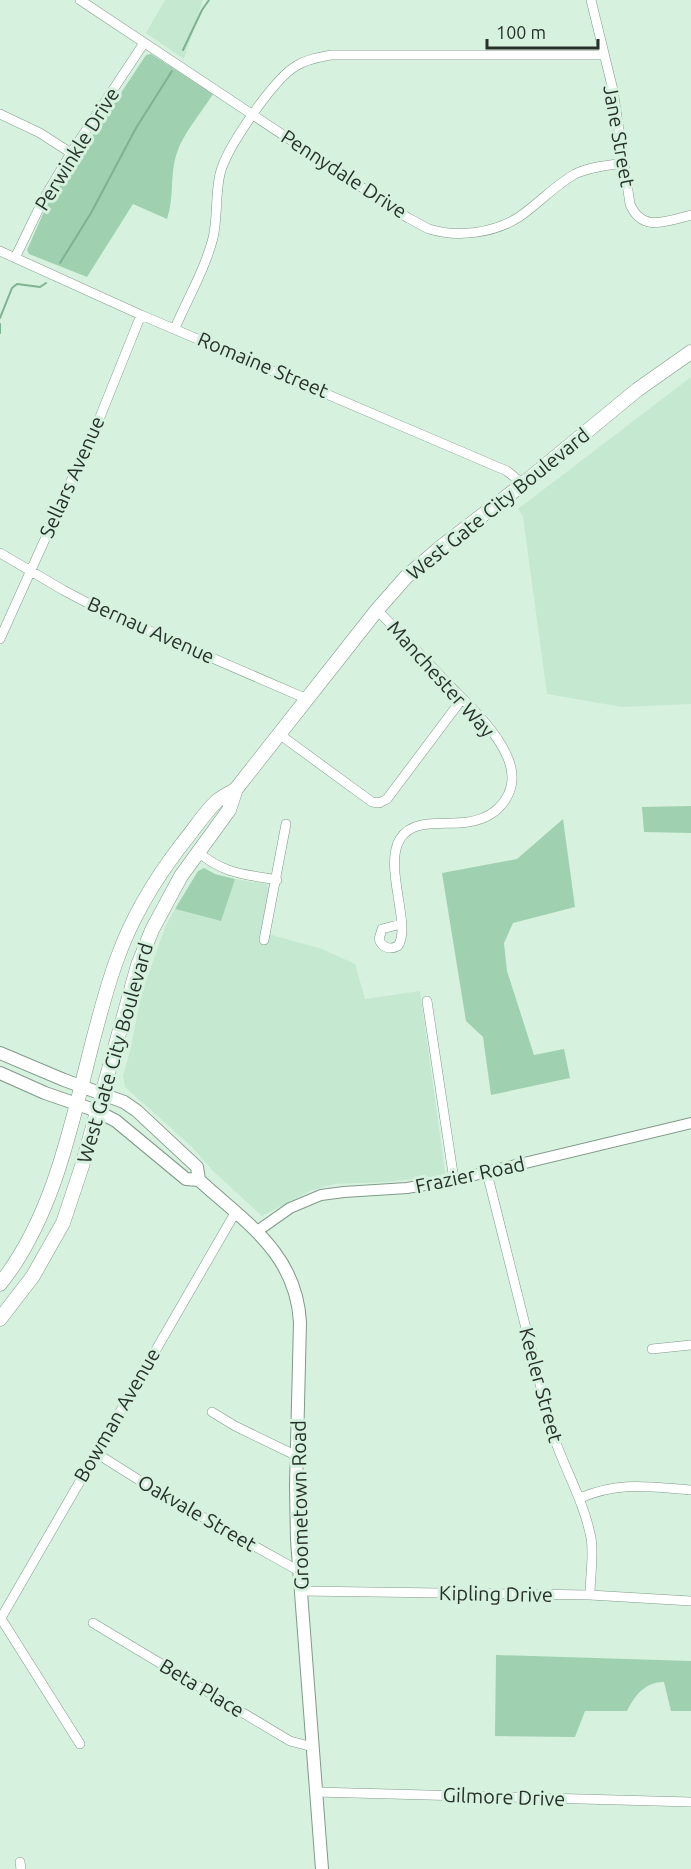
<svg xmlns="http://www.w3.org/2000/svg" width="691" height="1869" font-family="Ubuntu,sans-serif">
  <rect width="100%" height="100%" fill="#d6f2df"/>
  <path fill="#c5e8d1" d="M 165,0 L 203,0 L 184,59 L 146,33 Z
    M 691,377 L 691,704 L 622,707 L 547,694 L 523,517 L 518,509 Z
    M 235,879 L 266,884 L 269,888 L 261,932 L 322,949 L 355,964 L 365,999 L 420,991 L 445,1172 L 444,1175 L 388,1182 L 335,1184 L 312,1190 L 262,1216 L 213,1171 L 191,1146 L 125,1087 L 123,1076 L 131,1047 L 141,995 L 166,925 L 175,909 L 220,921 Z"/>
  <path fill="#9fd0af" d="M 151,54 L 213,94 C 203,110 184,133 178,150 C 169,172 175,197 167,219 L 133,204 L 87,277 L 29,254 L 27,250 L 47,205 L 146,55 Z
    M 691,806 L 691,833 L 644,832 L 642,807 Z
    M 563,819 L 575,907 L 513,923 L 504,943 L 507,971 L 534,1055 L 564,1049 L 570,1078 L 491,1095 L 483,1037 L 466,1021 L 442,873 L 517,859 Z
    M 204,868 L 215,874 L 235,879 L 221,921 L 175,909 L 198,871 Z
    M 496,1655 L 691,1661 L 691,1711 L 671,1711 L 664,1682 C 645,1682 635,1695 627,1711 L 585,1711 L 575,1737 L 495,1736 Z"/>
  <g fill="none" stroke-linecap="round" stroke-linejoin="round">
    <path stroke="#7eb291" stroke-width="2" d="M 183,50 L 202,10 L 209,0
      M 60,263 L 91,213 L 136,128 L 172,71
      M 0,318 L 12,288 L 17,284 L 40,287 L 46,283
      M 0,324 L 0,333"/>
    <defs>
      <path id="minor" d="M 80,0 L 408,218 C 415,221 422,226 429,229 C 458,238 494,233 519,217 C 538,204 554,186 575,174 C 589,167 609,165 625,163
        M 591,0 L 613,90 L 630,204 C 642,233 667,221 691,215
        M 0,114 L 40,133 L 71,153
        M 0,251 L 141,315 L 507,471 L 523,484
        M 15,258 L 43,200 L 71,153 L 144,43
        M 175,328 C 188,298 205,269 213,238 C 218,217 215,195 220,174 C 226,148 274,79 296,66 C 307,59 320,57 331,55 L 603,55
        M 0,553 L 63,590 L 99,609 L 307,699
        M 377,610 C 403,636 428,663 453,689 C 473,709 496,731 507,756 C 522,789 501,817 468,822 C 446,826 413,817 400,839 C 383,866 412,926 398,946 C 390,950 382,948 379,939 L 382,929 L 401,924
        M 0,639 L 100,417 L 141,315
        M 279,734 L 372,802 L 379,803 L 387,799 L 462,699
        M 198,852 C 224,874 244,874 277,880
        M 264,940 L 286,824
        M 427,1001 L 454,1180
        M 487,1173 L 552,1432 C 564,1468 584,1501 591,1538 C 594,1556 590,1577 590,1595
        M 652,1349 L 691,1345
        M 212,1412 L 235,1426 L 297,1456
        M 96,1453 L 158,1492 L 299,1571
        M 580,1498 C 620,1481 649,1487 691,1490
        M 301,1591 L 590,1595 L 691,1601
        M 0,1617 L 80,1744
        M 1,1618 L 235,1213
        M 93,1623 L 290,1741 L 313,1747
        M 316,1792 L 691,1802
        M 20,1862 L 21,1869"/>
      <path id="tertiary" d="M 256,1232 L 290,1208 L 321,1195 L 344,1192 L 407,1188 L 454,1180 L 691,1123"/>
      <path id="secondary" d="M 0,1053 L 64,1080 L 124,1102 L 137,1111 L 197,1167 L 199,1180 C 246,1223 296,1253 300,1322 L 296,1486 L 297,1540 L 322,1869
        M 0,1073 L 45,1093 L 97,1111 L 116,1121 L 186,1179 L 199,1180"/>
      <path id="primary" d="M 0,1284 C 71,1195 79,1063 117,959 C 132,917 155,879 182,844 C 193,831 204,813 217,801 C 222,797 230,793 236,789 L 377,610 L 406,577 L 441,547 L 523,484 L 637,390 L 691,352
        M 0,1319 L 33,1276 L 63,1223 L 82,1166 L 138,965 L 152,930 L 181,876 L 229,810 L 236,789"/>
    </defs>
    <use href="#minor" stroke="#809a89" stroke-width="10"/>
    <use href="#tertiary" stroke="#809a89" stroke-width="12"/>
    <use href="#secondary" stroke="#809a89" stroke-width="14"/>
    <use href="#primary" stroke="#809a89" stroke-width="15"/>
    <use href="#minor" stroke="#fff" stroke-width="9"/>
    <use href="#tertiary" stroke="#fff" stroke-width="10"/>
    <use href="#secondary" stroke="#fff" stroke-width="12"/>
    <use href="#primary" stroke="#fff" stroke-width="14"/>
  </g>
  <g text-anchor="middle" stroke-width="6" stroke-linejoin="round" paint-order="stroke">
    <g font-size="20" fill="#27312a" stroke="#d6f2df">
      <text transform="translate(619 136) rotate(80)" y="7">Jane Street</text>
      <text transform="translate(77 149) rotate(-58)" y="7">Perwinkle Drive</text>
      <text transform="translate(344 174) rotate(33)" y="7">Pennydale Drive</text>
      <text transform="translate(263 365) rotate(23)" y="7">Romaine Street</text>
      <text transform="translate(72 477) rotate(-66)" y="7">Sellars Avenue</text>
      <text transform="translate(498 504) rotate(-39)" y="7">West Gate City Boulevard</text>
      <text transform="translate(151 630) rotate(24)" y="7">Bernau Avenue</text>
      <text transform="translate(441 679) rotate(48)" y="7">Manchester Way</text>
      <text transform="translate(115 1053) rotate(-74)" y="7">West Gate City Boulevard</text>
      <text transform="translate(470 1175) rotate(-12)" y="7">Frazier Road</text>
      <text transform="translate(541 1385) rotate(75)" y="7">Keeler Street</text>
      <text transform="translate(117 1415) rotate(-60)" y="7">Bowman Avenue</text>
      <text transform="translate(300 1505) rotate(-91)" y="7">Groometown Road</text>
      <text transform="translate(197 1513) rotate(30)" y="7">Oakvale Street</text>
      <text transform="translate(496 1594) rotate(1)" y="7">Kipling Drive</text>
      <text transform="translate(202 1688) rotate(31)" y="7">Beta Place</text>
      <text transform="translate(504 1797) rotate(2)" y="7">Gilmore Drive</text>
    </g>
  </g>
  <path d="M487 39v9h111v-9" fill="none" stroke="#27312a" stroke-width="3"/>
  <text x="496" y="39" font-size="18" fill="#27312a" stroke="#d6f2df" stroke-width="4.5" paint-order="stroke">100 m</text>
</svg>
